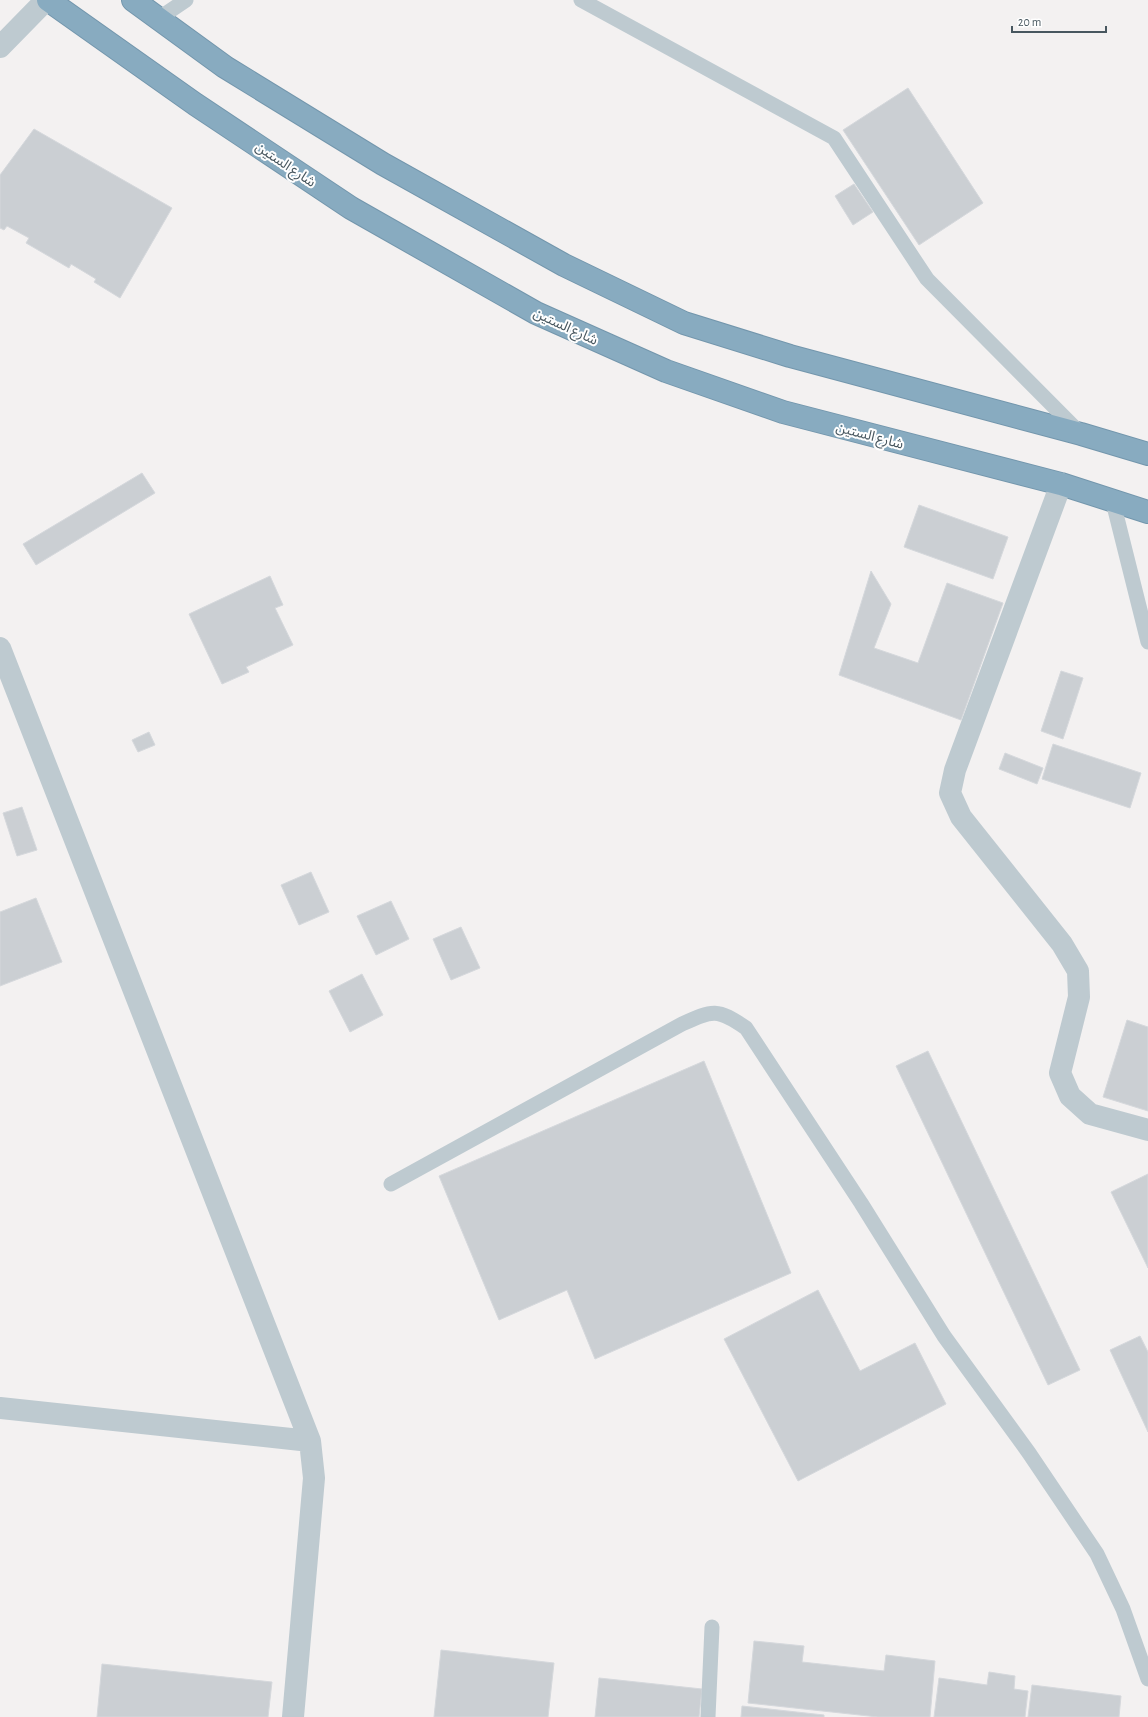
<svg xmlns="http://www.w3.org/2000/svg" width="1148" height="1717" font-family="'Alegreya Sans','Noto Sans Arabic',sans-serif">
  <rect width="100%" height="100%" fill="#f3f1f1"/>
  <path fill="#cbcfd3" stroke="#d5d8dc" d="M 908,88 L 983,203 L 919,245 L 843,130 Z
    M 34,129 L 172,208 L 120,298 L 94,282 L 96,279 L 71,264 L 69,268 L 26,243 L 29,238 L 7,226 L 4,230 L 0,228 L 0,175 Z
    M 854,184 L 873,212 L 853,225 L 835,196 Z
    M 142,473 L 155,493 L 36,565 L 23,544 Z
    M 919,505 L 1008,537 L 993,579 L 904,547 Z
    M 871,571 L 891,604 L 874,648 L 918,663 L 947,583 L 1003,603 L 961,720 L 839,675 Z
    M 270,576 L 283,605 L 275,608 L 293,645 L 246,667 L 249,672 L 222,684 L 189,614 Z
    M 1061,671 L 1083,678 L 1063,739 L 1041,731 Z
    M 149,732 L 155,745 L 138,752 L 132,740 Z
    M 1053,744 L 1141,773 L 1130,808 L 1042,779 Z
    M 1005,753 L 1043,768 L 1037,784 L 999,769 Z
    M 22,807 L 37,850 L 17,856 L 3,813 Z
    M 311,872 L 329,912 L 299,925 L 281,885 Z
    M 36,898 L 62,962 L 0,986 L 0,912 Z
    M 391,901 L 409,939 L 376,955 L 357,916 Z
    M 461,927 L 480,968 L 451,980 L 433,939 Z
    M 362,974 L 383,1015 L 350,1032 L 329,991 Z
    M 1127,1020 L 1148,1027 L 1148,1111 L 1103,1097 Z
    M 928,1051 L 1080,1370 L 1048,1385 L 896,1066 Z
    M 704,1061 L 791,1273 L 595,1359 L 567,1290 L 499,1320 L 439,1176 Z
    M 1148,1174 L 1148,1268 L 1111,1192 Z
    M 818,1290 L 860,1371 L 915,1343 L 946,1404 L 798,1481 L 724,1339 Z
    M 1140,1336 L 1148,1352 L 1148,1432 L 1110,1350 Z
    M 754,1641 L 804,1646 L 802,1662 L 884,1671 L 886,1655 L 935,1661 L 930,1717 L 878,1717 L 748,1703 Z
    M 441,1650 L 554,1663 L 548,1717 L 434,1717 Z
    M 102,1664 L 272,1682 L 268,1717 L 97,1717 Z
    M 989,1672 L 1015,1676 L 1014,1689 L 1028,1691 L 1025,1717 L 934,1717 L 939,1678 L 987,1685 Z
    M 599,1678 L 702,1689 L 699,1717 L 595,1717 Z
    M 1032,1685 L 1121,1696 L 1119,1717 L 1028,1717 Z
    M 742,1706 L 824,1715 L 824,1717 L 741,1717 Z"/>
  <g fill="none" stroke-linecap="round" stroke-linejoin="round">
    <defs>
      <path id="highway" d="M 48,0 L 195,104 L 351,208 L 536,313 L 666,371 L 783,412 L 1061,484 L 1148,512
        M 133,0 L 225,67 L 383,164 L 564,265 L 684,323 L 790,356 L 1081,434 L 1148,454"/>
    </defs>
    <use href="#highway" stroke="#7396ac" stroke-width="24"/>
    <path stroke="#becad0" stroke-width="15" d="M 581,0 L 834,138 L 927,279 L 1080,433
      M 158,19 L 186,0
      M 1113,502 L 1148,642
      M 391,1184 L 682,1024 C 713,1010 717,1008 746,1028 L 861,1203 L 944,1336 L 1029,1453 L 1097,1554 L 1123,1609 L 1148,1679
      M 708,1717 L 712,1627"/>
    <path stroke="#becad0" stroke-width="22" d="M 0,47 L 46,0
      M 1061,484 L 955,770 L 950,793 L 961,817 L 1062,944 L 1078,971 L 1079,997 L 1060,1073 L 1070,1096 L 1090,1114 L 1148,1130
      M 0,648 L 310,1441 L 314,1478 L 293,1717
      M 0,1408 L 310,1441"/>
    <use href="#highway" stroke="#88abc0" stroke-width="22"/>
  </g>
  <g text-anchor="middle" stroke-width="4" stroke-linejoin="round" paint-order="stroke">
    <g font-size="14" fill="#48575f" stroke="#fff">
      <text transform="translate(286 164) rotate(34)" y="5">شارع الستين</text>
      <text transform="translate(566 326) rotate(25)" y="5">شارع الستين</text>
      <text transform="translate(870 435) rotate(15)" y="5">شارع الستين</text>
    </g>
  </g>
  <path d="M1012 26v6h94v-6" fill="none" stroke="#48575f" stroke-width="2"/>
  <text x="1018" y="26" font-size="12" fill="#48575f" stroke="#ffffff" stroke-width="3" paint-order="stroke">20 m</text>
</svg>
